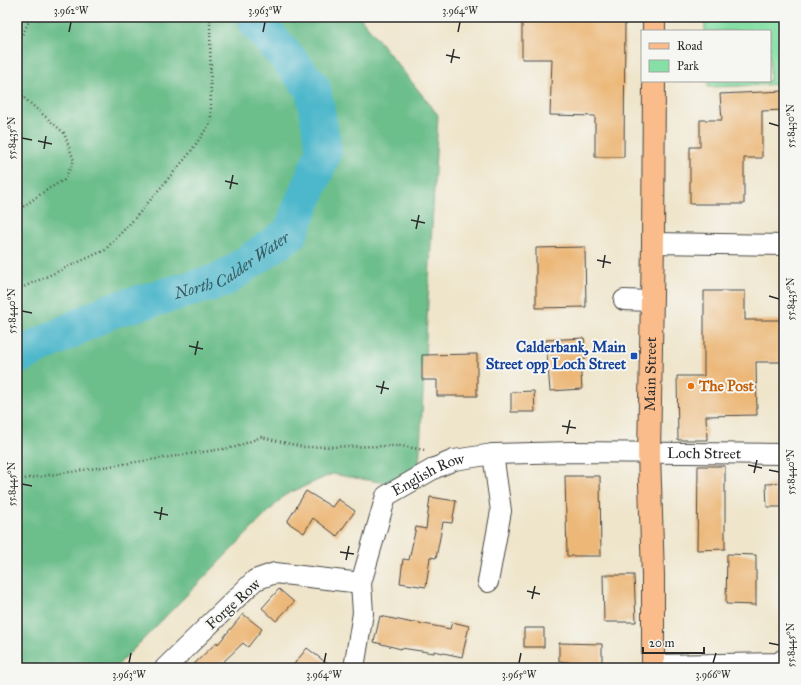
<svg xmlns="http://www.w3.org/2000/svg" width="801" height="685" font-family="'IM FELL Great Primer',serif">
  <rect width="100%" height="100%" fill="#f6f6f2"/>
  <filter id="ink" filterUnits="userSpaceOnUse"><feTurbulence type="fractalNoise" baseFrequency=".025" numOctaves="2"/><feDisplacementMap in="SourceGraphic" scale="8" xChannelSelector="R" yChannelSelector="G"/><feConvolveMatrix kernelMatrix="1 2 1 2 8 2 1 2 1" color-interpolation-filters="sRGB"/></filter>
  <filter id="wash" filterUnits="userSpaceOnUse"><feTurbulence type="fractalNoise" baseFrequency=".012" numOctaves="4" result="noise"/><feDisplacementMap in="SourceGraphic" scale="16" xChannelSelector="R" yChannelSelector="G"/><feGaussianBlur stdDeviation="0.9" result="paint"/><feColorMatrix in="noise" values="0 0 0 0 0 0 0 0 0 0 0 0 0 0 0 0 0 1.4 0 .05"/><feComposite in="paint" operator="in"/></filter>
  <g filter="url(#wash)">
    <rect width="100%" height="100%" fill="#efe5cb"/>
    <path fill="#86e0a6" stroke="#588668" d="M 705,17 L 784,17 L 784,84 L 708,87 L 708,81 L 770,81 L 770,31 L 705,31 Z"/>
    <path fill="#6cbe8b" stroke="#4c745b" d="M 17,17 L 360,17 L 438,115 L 419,467 L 385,483 L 332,474 L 285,495 L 115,668 L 17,668 Z"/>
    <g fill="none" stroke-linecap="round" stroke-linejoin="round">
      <path stroke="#4eb7cb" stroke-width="36" id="s1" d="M 17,357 L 110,311 L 223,280 L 290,233 L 324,151 L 313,88 L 257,23"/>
    </g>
    <g id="blocks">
      <path fill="#ecb777" d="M 522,17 L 625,17 L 624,157 L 595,157 L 595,116 L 550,115 L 552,59 L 522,59 Z
        M 784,91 L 784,110 L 762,111 L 762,158 L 744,158 L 744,204 L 690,204 L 690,147 L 700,147 L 700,120 L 722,120 L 720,94 Z
        M 585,247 L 586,307 L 536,308 L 536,248 Z
        M 704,291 L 745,291 L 745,320 L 784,320 L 784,362 L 756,362 L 757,415 L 706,416 L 707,440 L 678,440 L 677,376 L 704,376 Z
        M 584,338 L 586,359 L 580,359 L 582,389 L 550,391 L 546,340 Z
        M 477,354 L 477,396 L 437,396 L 437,380 L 422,380 L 422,355 Z
        M 534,391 L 535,412 L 511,412 L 511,392 Z
        M 698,466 L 725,466 L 725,549 L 697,550 Z
        M 565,476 L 600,476 L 601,556 L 567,556 Z
        M 784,483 L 784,507 L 767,507 L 766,484 Z
        M 306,491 L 332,507 L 338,499 L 355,511 L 337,536 L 313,518 L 304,533 L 287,522 Z
        M 430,497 L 456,501 L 452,523 L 443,522 L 436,558 L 430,557 L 426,587 L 400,583 L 403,559 L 409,560 L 416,527 L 426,529 Z
        M 727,554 L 756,555 L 756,605 L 726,604 Z
        M 603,575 L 634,575 L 636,622 L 604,622 Z
        M 279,589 L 294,602 L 276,621 L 262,608 Z
        M 243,614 L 262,629 L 248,647 L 243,643 L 217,668 L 190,668 L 217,642 L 218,644 Z
        M 380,616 L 413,623 L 414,622 L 450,629 L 452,622 L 469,626 L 462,657 L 434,651 L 434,653 L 401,648 L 401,649 L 374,642 Z
        M 524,628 L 544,628 L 544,647 L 524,647 Z
        M 559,643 L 602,644 L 602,663 L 596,663 L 596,668 L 569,668 L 569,662 L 559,661 Z
        M 307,648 L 333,668 L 291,668 Z"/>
    </g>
  </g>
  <g filter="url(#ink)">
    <use href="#blocks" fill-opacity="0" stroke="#484743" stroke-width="1"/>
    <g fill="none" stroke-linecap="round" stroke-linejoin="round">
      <defs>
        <g id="minor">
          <path d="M 653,243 L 784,245"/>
          <path d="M 624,300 L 651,301"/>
          <path d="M 488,582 L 501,511 L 493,454"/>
          <path d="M 653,665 L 778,663 L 784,659"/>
          <path d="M 165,668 L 255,580 L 275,573 L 361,583"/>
          <path id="s2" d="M 354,668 L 363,613 L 361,583 L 386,496 L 435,468 L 454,460 L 493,454 L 571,452 L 784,454"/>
        </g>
        <g id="major">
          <path d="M 654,31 L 654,17"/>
          <path id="s3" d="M 653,668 L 653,575 L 649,453 L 653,243 L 654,81"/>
        </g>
      </defs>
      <use href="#minor" stroke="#484743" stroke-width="22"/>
      <use href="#major" stroke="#484743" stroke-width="24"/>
      <path stroke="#484743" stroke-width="2.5" stroke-dasharray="1 3" stroke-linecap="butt" d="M 17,45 L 31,17
        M 17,47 L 23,97 L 64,133 L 74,161 L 64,180 L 48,189 L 17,211
        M 17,290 L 105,250 L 136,217 L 189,154 L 211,122 L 210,17
        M 17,480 L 236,447 L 261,437 L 303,447 L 401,446 L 425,450"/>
      <use href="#minor" stroke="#fff" stroke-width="20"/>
      <use href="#major" stroke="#f9bc8a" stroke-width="22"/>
    </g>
  </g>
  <path fill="none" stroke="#2b2b2b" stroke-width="1.5" d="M 69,32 L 71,22M 263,32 L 265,22M 458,32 L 460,22M 446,55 L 460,58M 451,63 L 454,49M 769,123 L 779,126M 22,138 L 32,140M 38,141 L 52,144M 44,149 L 46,136M 225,181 L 238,184M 230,189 L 233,175M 411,220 L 425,223M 416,229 L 419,215M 597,260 L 611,263M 603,268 L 605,255M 769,296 L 779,299M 22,311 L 32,313M 189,346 L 203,349M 195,355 L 198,341M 376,386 L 389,389M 381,394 L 384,381M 562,426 L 576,428M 567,434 L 570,420M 748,465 L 762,468M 769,470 L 779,472M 754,473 L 757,460M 22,484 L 32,486M 154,512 L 168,515M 160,520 L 162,507M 340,552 L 354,554M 346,560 L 349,546M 527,591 L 540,594M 532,599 L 535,586M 769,643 L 779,645M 129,663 L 131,653M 324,663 L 326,653M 519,663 L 521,653M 713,663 L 716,653"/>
  <rect fill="#1a4fb4" stroke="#f6f6f2" stroke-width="1.5" x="630" y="352" width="8" height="8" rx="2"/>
  <circle fill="#e8710a" stroke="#f6f6f2" stroke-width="1.5" cx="691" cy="386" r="4"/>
  <g text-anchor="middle" stroke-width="4" stroke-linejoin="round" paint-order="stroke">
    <g font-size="15" font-weight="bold" fill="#164399" stroke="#f6f6f2" text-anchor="end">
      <text x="626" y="352">Calderbank, Main<tspan x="626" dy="17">Street opp Loch Street</tspan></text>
    </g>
    <g font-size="15" fill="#2b2b2b" stroke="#f6f6f2">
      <text dy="5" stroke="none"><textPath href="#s3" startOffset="294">Main Street</textPath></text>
      <text dy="5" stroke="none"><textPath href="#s2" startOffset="504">Loch Street</textPath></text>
      <text dy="5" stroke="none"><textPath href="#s2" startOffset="224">English Row</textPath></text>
      <text transform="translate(233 604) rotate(-42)" y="5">Forge Row</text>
    </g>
    <g font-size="15" font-weight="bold" fill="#c56008" stroke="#f6f6f2" text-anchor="start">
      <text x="699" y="391">The Post</text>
    </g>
    <g font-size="16" font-style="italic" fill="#375c63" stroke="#f6f6f2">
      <text dy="6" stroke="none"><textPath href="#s1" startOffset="235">North Calder Water</textPath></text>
    </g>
  </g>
  <rect width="801" height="685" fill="none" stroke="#f6f6f2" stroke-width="44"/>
  <rect x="641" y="30" width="130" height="52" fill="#f6f6f2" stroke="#a5a5a2"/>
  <rect x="649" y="43" width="20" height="6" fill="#f9bc8a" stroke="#a5a5a2"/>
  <text x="677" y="50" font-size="12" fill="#2b2b2b">Road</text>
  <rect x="649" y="60" width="20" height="12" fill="#86e0a6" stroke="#a5a5a2"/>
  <text x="677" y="70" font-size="12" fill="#2b2b2b">Park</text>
  <path d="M643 647v6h61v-6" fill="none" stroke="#2b2b2b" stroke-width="2"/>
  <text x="649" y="647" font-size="12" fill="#2b2b2b" stroke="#f6f6f2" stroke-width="3" paint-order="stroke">20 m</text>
  <rect x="22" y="22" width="757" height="641" fill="none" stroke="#2b2b2b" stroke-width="1.5"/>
  <g font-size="10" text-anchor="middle" fill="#2b2b2b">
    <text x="71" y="14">3.962°W</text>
    <text x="265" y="14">3.963°W</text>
    <text x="460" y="14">3.964°W</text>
    <text transform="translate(790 126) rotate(-90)" y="4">55.8430°N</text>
    <text transform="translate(11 138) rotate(-90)" y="4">55.8435°N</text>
    <text transform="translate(790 299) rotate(-90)" y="4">55.8435°N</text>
    <text transform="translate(11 311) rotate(-90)" y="4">55.8440°N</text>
    <text transform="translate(790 472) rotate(-90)" y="4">55.8440°N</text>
    <text transform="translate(11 484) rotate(-90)" y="4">55.8445°N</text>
    <text transform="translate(790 645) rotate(-90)" y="4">55.8445°N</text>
    <text x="129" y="678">3.963°W</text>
    <text x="324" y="678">3.964°W</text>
    <text x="519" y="678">3.965°W</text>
    <text x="713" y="678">3.966°W</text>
  </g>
</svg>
